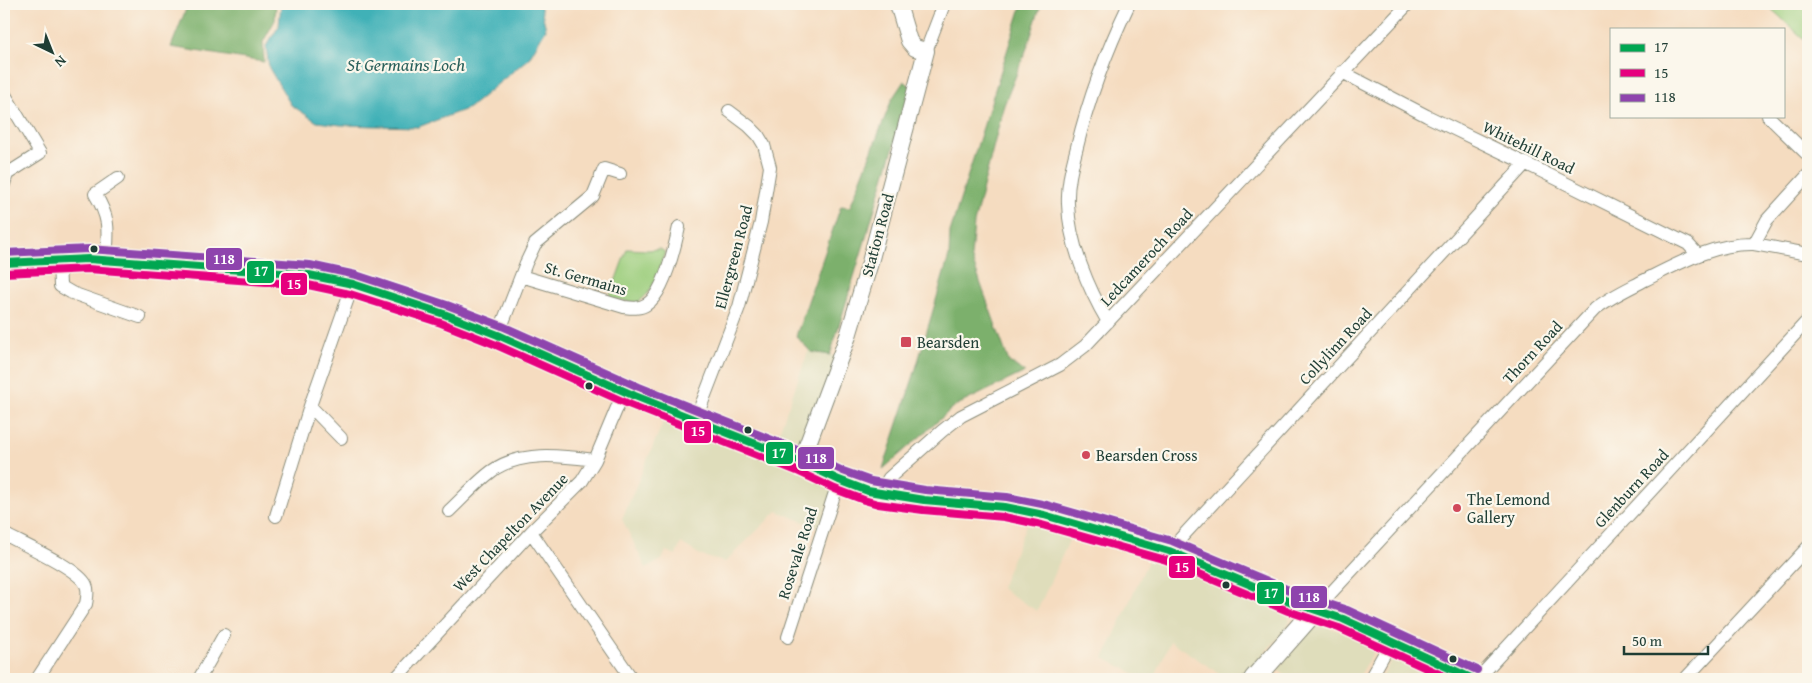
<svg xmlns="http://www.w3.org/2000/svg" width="1812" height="683" font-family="'Gentium Book Plus',serif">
  <rect width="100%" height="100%" fill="#fbf7ec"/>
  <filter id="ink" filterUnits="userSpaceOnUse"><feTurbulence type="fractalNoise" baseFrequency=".02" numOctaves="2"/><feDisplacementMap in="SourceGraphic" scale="10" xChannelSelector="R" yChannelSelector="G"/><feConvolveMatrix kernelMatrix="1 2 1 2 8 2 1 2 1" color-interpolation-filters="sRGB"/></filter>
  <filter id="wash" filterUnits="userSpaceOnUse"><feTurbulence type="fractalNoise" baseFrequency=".0096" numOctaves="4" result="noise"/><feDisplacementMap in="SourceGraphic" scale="20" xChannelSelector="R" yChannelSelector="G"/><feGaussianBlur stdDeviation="1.12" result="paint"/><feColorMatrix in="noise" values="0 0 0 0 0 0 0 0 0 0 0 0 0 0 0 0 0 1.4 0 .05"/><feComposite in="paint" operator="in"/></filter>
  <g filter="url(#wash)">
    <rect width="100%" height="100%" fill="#f5dcc0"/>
    <path fill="#dfddbb" d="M 809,349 L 811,352 L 830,355 L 846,361 L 818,442 L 818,451 L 843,462 L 819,528 L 777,511 L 725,562 L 702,556 L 681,543 L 676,555 L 666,551 L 662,560 L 646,568 L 622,519 L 664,420 L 743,452 L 766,457 L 778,435 Z
      M 1026,525 L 1072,534 L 1037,611 L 1001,588 Z
      M 1152,552 L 1284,607 L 1288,613 L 1290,622 L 1285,630 L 1241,679 L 1228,679 L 1170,641 L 1154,679 L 1144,679 L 1104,658 Z
      M 1320,624 L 1373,644 L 1375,647 L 1374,651 L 1358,679 L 1290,679 L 1277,669 L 1315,625 Z
      M 1397,658 L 1441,679 L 1381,679 L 1392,659 Z"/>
    <path fill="#9bcd7c" stroke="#5d8558" d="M 1766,4 L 1808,4 L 1808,36 L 1805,40 Z
      M 627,249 L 648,250 L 660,249 L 665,252 C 658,271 655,293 636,303 L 609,298 Z"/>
    <path fill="#7cb06c" stroke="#4e7650" d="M 188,4 L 276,4 L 275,20 L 263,42 L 264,62 L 171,47 Z
      M 1022,4 L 1041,4 L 1027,48 L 1004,105 L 974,223 L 971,257 L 1009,362 L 1025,372 L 955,406 L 883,469 L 914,375 L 949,256 L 950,232 Z
      M 904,81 L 912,87 L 830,355 L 811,352 L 796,336 L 841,206 L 850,207 L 892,99 Z"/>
    <path fill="#40b1b7" stroke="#307776" d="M 281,4 L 540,4 L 546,29 L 529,58 L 469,108 L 418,127 L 341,125 L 317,122 L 291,105 L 269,68 L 266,46 L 279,26 Z"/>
  </g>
  <g filter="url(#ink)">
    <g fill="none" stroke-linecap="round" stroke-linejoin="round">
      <defs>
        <path id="minor" d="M 926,51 L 944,4
          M 1342,72 L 1427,116 L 1539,170 L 1688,244 L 1698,255
          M 4,93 L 40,153 L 7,174 L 4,184
          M 1768,116 L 1808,155
          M 1754,244 L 1808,254
          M 59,260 L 60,286 L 72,293 L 140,317
          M 106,260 C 108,231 111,220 95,194 L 118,178
          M 521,276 L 624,307 C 632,308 640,309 647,304 C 664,293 675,246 679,227
          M 1108,322 C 1088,288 1069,243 1068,204 C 1067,184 1072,166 1077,147 C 1089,97 1107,50 1129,4
          M 498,335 L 526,263 L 535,244 L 593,196 L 604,169 L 620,174
          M 310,406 L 341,438
          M 695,421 L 739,307 L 761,222 L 770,167 L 764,145 L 758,135 L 749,126 L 729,111
          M 879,494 L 889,478 L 942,431 L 961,416 L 1060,365 L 1085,346 L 1408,4
          M 449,511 C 463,498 477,482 492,471 C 521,450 563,456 595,460
          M 276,516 L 310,406 L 353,284
          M 531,532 L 632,679
          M 4,534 C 22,544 78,568 86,585 C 89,591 87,598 86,604 L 37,679
          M 1169,551 L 1526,163
          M 1315,610 L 1595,309 C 1610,297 1628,289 1645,280 C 1679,263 1715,243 1754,244 L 1767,220 L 1808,175
          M 788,637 L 839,480
          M 199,679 L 224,635
          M 395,679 L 531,532 L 582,481 L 595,460 L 624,391
          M 1370,679 L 1392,640
          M 1480,679 L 1486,670 L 1808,320
          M 1685,679 L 1808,547"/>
        <path id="tertiary" d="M 801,462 L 848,336 L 869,266 L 926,51 L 915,48 L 909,41 L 898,4"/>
        <path id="primary" d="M 4,263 L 88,259 L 253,270 L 309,275 L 353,284 L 444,314 L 498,335 L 635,396 L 801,462 L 839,480 L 868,491 L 879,494 L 924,500 L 1005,507 L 1044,515 L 1169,551 L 1292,602 L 1343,619 L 1406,647 L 1473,679
          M 1254,679 L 1315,610"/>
      </defs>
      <use href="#minor" stroke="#8a8c7a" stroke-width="14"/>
      <use href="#tertiary" stroke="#8a8c7a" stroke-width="18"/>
      <use href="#primary" stroke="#8a8c7a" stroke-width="22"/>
      <use href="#minor" stroke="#fff" stroke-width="12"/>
      <use href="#tertiary" stroke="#fff" stroke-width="16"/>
      <use href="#primary" stroke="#fff" stroke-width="20"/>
      <defs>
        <path id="bus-1" d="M 4,263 L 88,259 L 309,275 L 353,284 L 444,314 L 498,335 L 635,396 L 801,462 L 839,480 L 868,491 L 924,500 L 1005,507 L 1044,515 L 1169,551 L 1292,602 L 1343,619 L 1473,679"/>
        <path id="bus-2" d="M 4,273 L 88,269 L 308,285 L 350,294 L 441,323 L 494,344 L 631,405 L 797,471 L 835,489 L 864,500 L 878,504 L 923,510 L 1004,517 L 1042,525 L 1166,560 L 1288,611 L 1339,628 L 1450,679"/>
        <path id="bus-3" d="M 4,253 L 89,249 L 310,265 L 356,275 L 447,305 L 502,326 L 639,387 L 805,453 L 843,471 L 871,481 L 925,490 L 1007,497 L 1047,505 L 1172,541 L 1296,593 L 1347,610 L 1477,670"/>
      </defs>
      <use href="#bus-1" stroke="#fbf7ec" stroke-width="11"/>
      <use href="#bus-2" stroke="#fbf7ec" stroke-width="11"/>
      <use href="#bus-3" stroke="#fbf7ec" stroke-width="11"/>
      <use href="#bus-1" stroke="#00a651" stroke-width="8"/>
      <use href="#bus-2" stroke="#e6007e" stroke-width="8"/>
      <use href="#bus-3" stroke="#8e44ad" stroke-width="8"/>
    </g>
  </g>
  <g fill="#1f3d34" stroke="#fbf7ec" stroke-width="2">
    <circle cx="94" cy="249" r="4.5"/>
    <circle cx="589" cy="386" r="4.5"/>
    <circle cx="748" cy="430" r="4.5"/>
    <circle cx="1226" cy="585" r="4.5"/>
    <circle cx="1453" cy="659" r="4.5"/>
  </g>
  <g fill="#d1495b" stroke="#fbf7ec" stroke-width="2">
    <rect x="900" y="336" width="12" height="12" rx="2.5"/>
    <circle cx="1086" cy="455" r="5"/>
    <circle cx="1457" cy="508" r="5"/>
  </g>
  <g text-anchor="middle" stroke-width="4.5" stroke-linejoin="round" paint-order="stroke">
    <g font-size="16" fill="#1f3d34" stroke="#fbf7ec">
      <text transform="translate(1529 147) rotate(26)" y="6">Whitehill Road</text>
      <text transform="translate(877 235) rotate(-75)" y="6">Station Road</text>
      <text transform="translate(733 257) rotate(-75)" y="6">Ellergreen Road</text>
      <text transform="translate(1146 257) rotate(-47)" y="6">Ledcameroch Road</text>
      <text transform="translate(586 278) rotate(16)" y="6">St. Germains</text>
      <text transform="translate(1335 346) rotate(-47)" y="6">Collylinn Road</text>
      <text transform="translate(1532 352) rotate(-47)" y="6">Thorn Road</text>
      <text transform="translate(1631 488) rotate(-47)" y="6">Glenburn Road</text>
      <text transform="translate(510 532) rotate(-46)" y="6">West Chapelton Avenue</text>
      <text transform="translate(797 553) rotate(-72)" y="6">Rosevale Road</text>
    </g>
    <g font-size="16" fill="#1f3d34" stroke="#fbf7ec" text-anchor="start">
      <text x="917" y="348">Bearsden</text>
      <text x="1096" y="461">Bearsden Cross</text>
      <text x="1467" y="505">The Lemond<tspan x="1467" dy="18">Gallery</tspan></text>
    </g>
    <g font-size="18" font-style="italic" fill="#29605b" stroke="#fbf7ec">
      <text x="406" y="71">St Germains Loch</text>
    </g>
  </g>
  <g stroke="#fbf7ec" stroke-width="2">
    <rect x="205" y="247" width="38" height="24" rx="5" fill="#8e44ad"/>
    <rect x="246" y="260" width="29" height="24" rx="5" fill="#00a651"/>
    <rect x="280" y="272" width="28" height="24" rx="5" fill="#e6007e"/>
    <rect x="683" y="420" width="29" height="24" rx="5" fill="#e6007e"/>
    <rect x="765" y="441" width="29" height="24" rx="5" fill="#00a651"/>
    <rect x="797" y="446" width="38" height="24" rx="5" fill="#8e44ad"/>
    <rect x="1168" y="555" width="28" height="24" rx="5" fill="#e6007e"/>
    <rect x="1256" y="581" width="29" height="24" rx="5" fill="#00a651"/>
    <rect x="1290" y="585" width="38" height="24" rx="5" fill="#8e44ad"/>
  </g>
  <g font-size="14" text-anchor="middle" font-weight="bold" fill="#fff">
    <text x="224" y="264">118</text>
    <text x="261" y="276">17</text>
    <text x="294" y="289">15</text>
    <text x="698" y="436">15</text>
    <text x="779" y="458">17</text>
    <text x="816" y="463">118</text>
    <text x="1182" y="572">15</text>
    <text x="1271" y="598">17</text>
    <text x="1309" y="602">118</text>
  </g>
  <rect width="1812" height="683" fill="none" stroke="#fbf7ec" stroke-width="20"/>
  <rect x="1610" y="28" width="175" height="90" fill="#fbf7ec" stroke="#a3ada2"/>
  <rect x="1620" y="44" width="25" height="8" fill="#00a651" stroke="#a3ada2"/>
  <text x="1654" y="52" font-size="15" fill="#1f3d34">17</text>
  <rect x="1620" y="69" width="25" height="8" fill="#e6007e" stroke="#a3ada2"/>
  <text x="1654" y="78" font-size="15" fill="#1f3d34">15</text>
  <rect x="1620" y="94" width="25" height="8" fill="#8e44ad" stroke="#a3ada2"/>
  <text x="1654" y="102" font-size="15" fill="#1f3d34">118</text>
  <g transform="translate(52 52) rotate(137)" stroke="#fbf7ec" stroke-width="4" paint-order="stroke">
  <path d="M0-4L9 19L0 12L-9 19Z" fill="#1f3d34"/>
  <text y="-8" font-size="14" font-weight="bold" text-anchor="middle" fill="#1f3d34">N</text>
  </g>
  <path d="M1624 646v8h84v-8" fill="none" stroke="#1f3d34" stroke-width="2.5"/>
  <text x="1632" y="646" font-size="15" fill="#1f3d34" stroke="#fbf7ec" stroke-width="4" paint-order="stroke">50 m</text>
</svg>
